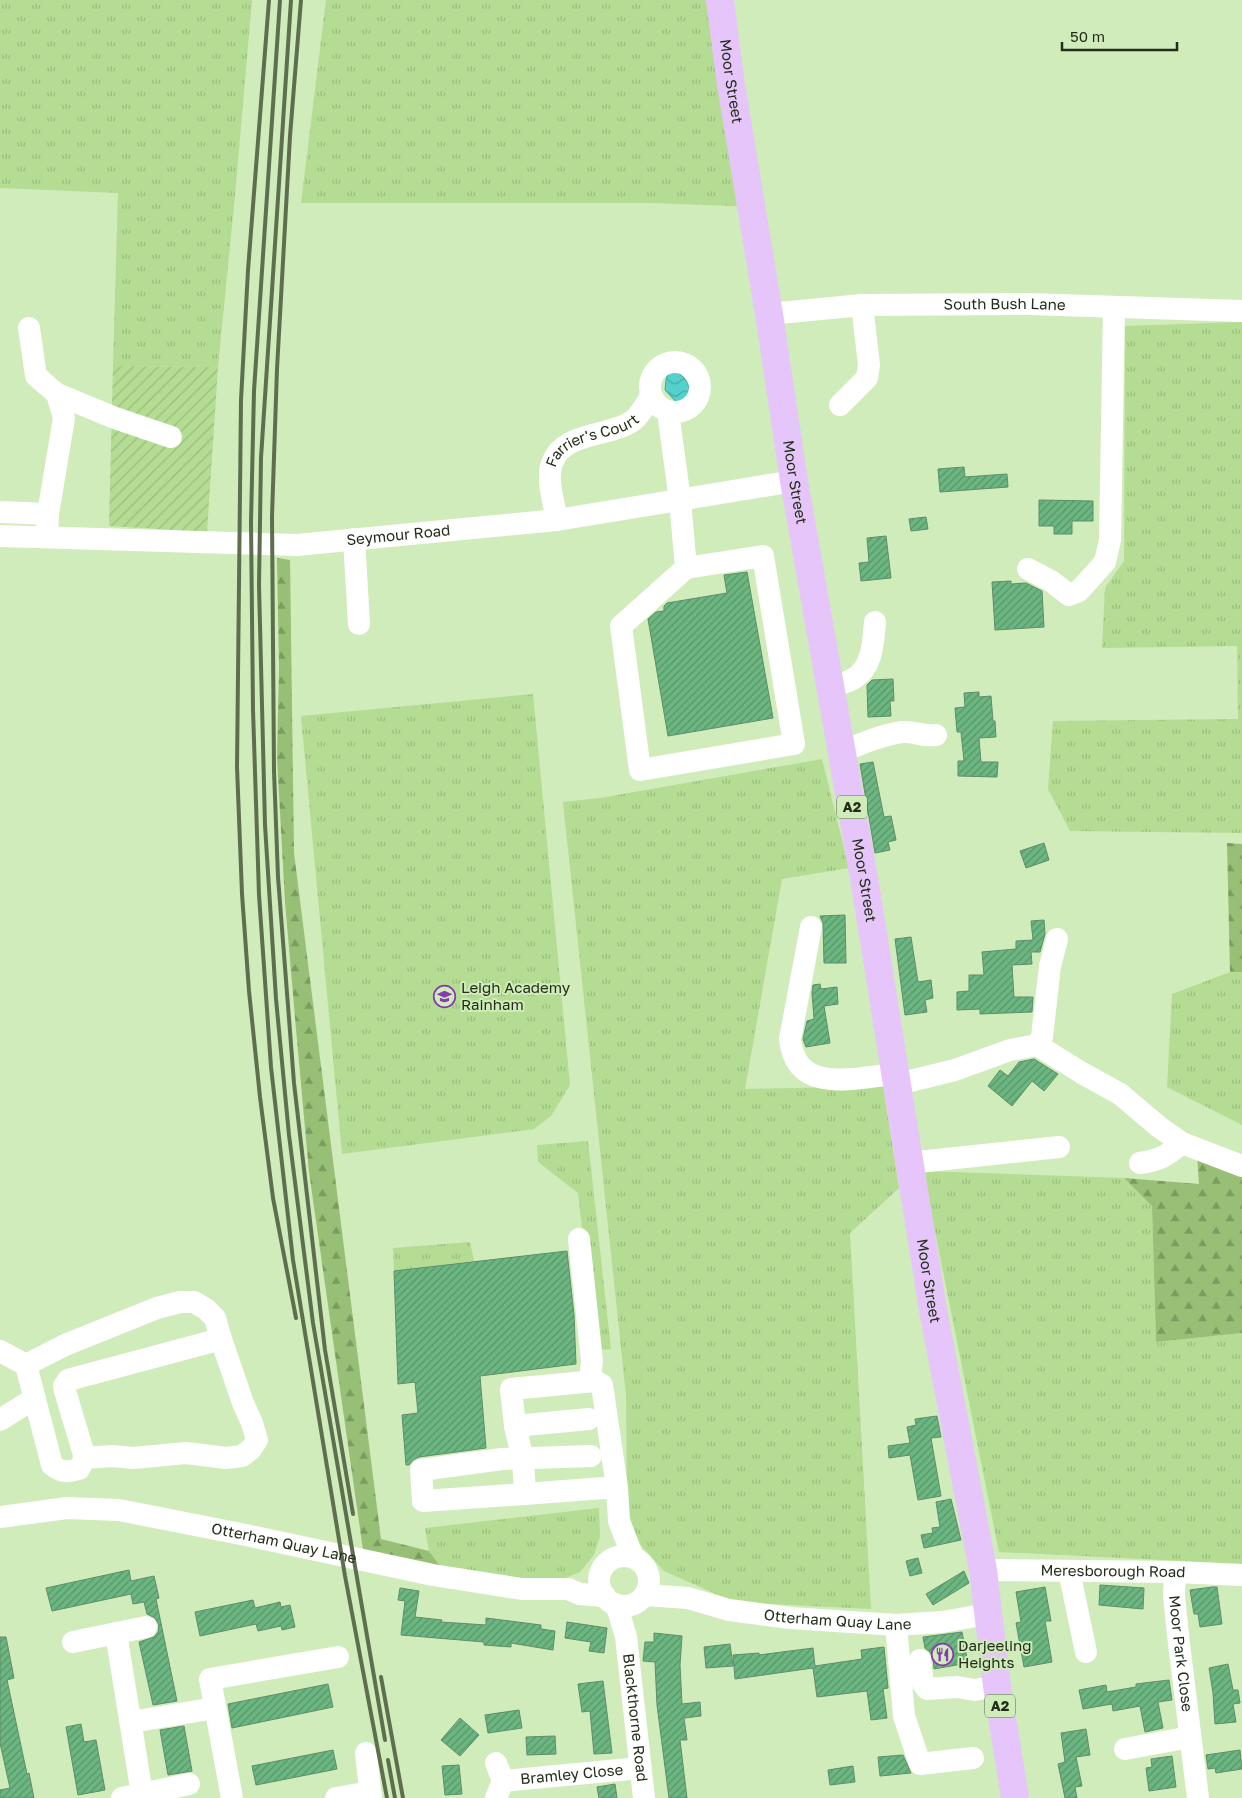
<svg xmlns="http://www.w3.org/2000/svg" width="1242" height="1798" font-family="'Golos Text',sans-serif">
  <defs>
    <pattern id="grass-tufts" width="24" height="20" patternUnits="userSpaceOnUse" patternTransform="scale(1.25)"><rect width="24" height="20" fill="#b4dc93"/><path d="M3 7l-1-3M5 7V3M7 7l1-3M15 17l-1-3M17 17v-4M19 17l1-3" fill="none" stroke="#9abd7e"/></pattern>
    <pattern id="forest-firs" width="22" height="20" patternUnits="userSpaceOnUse" patternTransform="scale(1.25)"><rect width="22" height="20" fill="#97bf75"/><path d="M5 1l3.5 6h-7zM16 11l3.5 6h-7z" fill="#7b9c5f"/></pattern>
    <pattern id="garden-furrows" width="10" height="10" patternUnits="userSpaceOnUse" patternTransform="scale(1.25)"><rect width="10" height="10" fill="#b4dc93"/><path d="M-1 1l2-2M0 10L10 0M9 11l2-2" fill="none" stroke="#9abd7e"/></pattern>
    <pattern id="water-waves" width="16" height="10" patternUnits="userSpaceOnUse" patternTransform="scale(1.25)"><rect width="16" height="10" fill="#55d1cd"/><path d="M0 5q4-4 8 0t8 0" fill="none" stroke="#46aaa6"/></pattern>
    <pattern id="building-hatch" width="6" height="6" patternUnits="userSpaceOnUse" patternTransform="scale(1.25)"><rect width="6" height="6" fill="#6cb781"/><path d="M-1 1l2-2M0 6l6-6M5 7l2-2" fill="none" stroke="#589569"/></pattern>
  </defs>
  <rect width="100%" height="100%" fill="#d0ecba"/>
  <path fill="url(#grass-tufts)" d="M 0,0 L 252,0 L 235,195 L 218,367 L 113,366 L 118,193 L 0,188 Z
    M 326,0 L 709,0 L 737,206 L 649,203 L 301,203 Z
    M 1242,322 L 1242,833 L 1070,831 L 1048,789 L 1053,721 L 1238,719 L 1237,646 L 1102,648 L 1105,588 L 1124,561 L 1125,326 Z
    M 533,694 L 570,1085 L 551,1116 L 534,1129 L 342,1154 L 301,716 Z
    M 822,759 L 849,868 L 782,879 L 745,1089 L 883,1086 L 899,1188 L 850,1233 L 871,1609 L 734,1602 L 664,1571 L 635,1539 L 627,1503 L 626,1395 L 563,802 L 600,798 Z
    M 1230,972 L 1242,972 L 1242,1125 L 1167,1087 L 1172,994 Z
    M 588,1141 L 611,1349 L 596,1350 L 578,1193 L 538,1162 L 537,1145 Z
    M 923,1171 L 1124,1178 L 1152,1205 L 1156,1342 L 1242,1333 L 1242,1564 L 999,1552 Z
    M 470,1242 L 474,1261 L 394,1271 L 393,1248 Z
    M 599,1508 L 600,1537 L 594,1555 L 580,1572 L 563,1579 L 510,1582 L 443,1570 L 429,1551 L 425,1528 Z"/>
  <path fill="url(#forest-firs)" d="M 277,558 L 290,560 L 294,853 L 381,1539 L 429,1551 L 443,1570 L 364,1557 L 309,1172 L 296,1029 L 285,902 L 277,758 L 279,668 Z
    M 1227,843 L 1242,844 L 1242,972 L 1230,972 Z
    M 1197,1155 L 1242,1175 L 1242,1333 L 1156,1342 L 1152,1206 L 1124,1178 L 1199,1184 Z"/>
  <path fill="url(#garden-furrows)" d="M 113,366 L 218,367 L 207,532 L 109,526 Z"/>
  <path fill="url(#water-waves)" stroke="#46a097" d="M 673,370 C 686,376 694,389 687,403 L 678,404 L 665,390 C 666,383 665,373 673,370 Z"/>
  <path fill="url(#building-hatch)" stroke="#5e8d6a" d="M 964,467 L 965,477 L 1007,474 L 1008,487 L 940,492 L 938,469 Z
    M 1039,500 L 1093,501 L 1093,521 L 1072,521 L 1072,534 L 1054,534 L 1054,526 L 1039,526 Z
    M 926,517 L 928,529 L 911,531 L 909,519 Z
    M 886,536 L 891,578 L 861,581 L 859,563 L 869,562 L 867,538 Z
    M 747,572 L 773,718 L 668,736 L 648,619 L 656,612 L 664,611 L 664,606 L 667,603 L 727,593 L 724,575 Z
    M 1011,581 L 1011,584 L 1026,583 L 1042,591 L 1044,627 L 995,630 L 992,582 Z
    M 893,679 L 894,701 L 890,701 L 891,716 L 868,717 L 867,685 L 872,680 Z
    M 979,692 L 979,697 L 991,696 L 993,721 L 995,721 L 996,737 L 979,738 L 981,762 L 998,762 L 997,777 L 958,776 L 958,761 L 964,761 L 961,732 L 957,732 L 955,708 L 965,707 L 964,693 Z
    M 873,762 L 884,817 L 891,816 L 896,840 L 888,842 L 890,850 L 875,853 L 860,764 Z
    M 1044,843 L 1049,860 L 1026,868 L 1020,851 Z
    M 845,915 L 846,963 L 824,963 L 823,923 L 820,916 Z
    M 1044,920 L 1045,934 L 1040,952 L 1031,952 L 1032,964 L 1012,965 L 1014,997 L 1033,997 L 1032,1012 L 980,1014 L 980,1009 L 957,1010 L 957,992 L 969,991 L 969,975 L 984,975 L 982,952 L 1016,949 L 1016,941 L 1033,940 L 1031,921 Z
    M 911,937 L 918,982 L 931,980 L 933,998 L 925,1000 L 927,1012 L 905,1015 L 895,939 Z
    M 820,984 L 821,989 L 837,987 L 838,1004 L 824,1006 L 830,1043 L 806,1047 L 803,1039 L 807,1021 L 814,1019 L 812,993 L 813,985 Z
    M 1034,1059 L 1058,1074 L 1044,1091 L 1032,1081 L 1012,1106 L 988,1086 L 1000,1070 L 1008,1076 L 1019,1062 Z
    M 567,1251 L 574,1315 L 576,1364 L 480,1376 L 486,1448 L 419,1457 L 413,1460 L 409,1465 L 406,1465 L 402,1415 L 418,1413 L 415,1382 L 398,1384 L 394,1271 Z
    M 937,1416 L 941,1437 L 931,1438 L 941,1496 L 918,1500 L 910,1455 L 889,1458 L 888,1446 L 910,1443 L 907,1427 L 916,1425 L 915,1419 Z
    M 951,1499 L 961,1540 L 924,1548 L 921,1535 L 933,1533 L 932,1528 L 940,1527 L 936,1502 Z
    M 918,1558 L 922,1573 L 910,1576 L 906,1561 Z
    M 129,1570 L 131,1581 L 154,1576 L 159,1598 L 156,1599 L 177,1701 L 153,1705 L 139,1642 L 154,1637 L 158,1632 L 159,1625 L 155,1618 L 147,1614 L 144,1602 L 133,1604 L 131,1594 L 52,1611 L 46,1588 Z
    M 964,1571 L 969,1583 L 933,1605 L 926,1594 Z
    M 1100,1585 L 1144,1588 L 1143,1609 L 1099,1605 Z
    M 1045,1587 L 1051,1621 L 1045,1621 L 1052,1662 L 1024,1667 L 1016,1623 L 1021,1622 L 1016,1592 Z
    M 1212,1587 L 1217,1587 L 1222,1624 L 1200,1627 L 1198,1614 L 1194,1614 L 1190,1590 Z
    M 400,1588 L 419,1591 L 415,1617 L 442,1620 L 441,1622 L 486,1625 L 486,1618 L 541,1625 L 541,1629 L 555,1631 L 553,1650 L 511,1643 L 511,1647 L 484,1645 L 484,1642 L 401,1635 L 405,1601 L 398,1600 Z
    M 253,1600 L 255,1608 L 280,1602 L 281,1607 L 290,1605 L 295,1627 L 282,1630 L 281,1626 L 258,1631 L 256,1624 L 200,1636 L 195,1612 Z
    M 567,1622 L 607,1628 L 604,1653 L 589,1651 L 591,1642 L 565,1638 Z
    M 962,1632 L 968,1663 L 934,1669 L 933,1658 L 930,1652 L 925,1648 L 923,1637 Z
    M 654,1633 L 682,1636 L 680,1665 L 682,1704 L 700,1702 L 701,1716 L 684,1718 L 687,1740 L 680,1740 L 687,1798 L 669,1798 L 657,1705 L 655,1662 L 643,1661 L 645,1642 L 654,1642 Z
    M 0,1637 L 6,1637 L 14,1678 L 7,1680 L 27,1774 L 29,1773 L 34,1798 L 0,1798 L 0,1790 L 10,1788 L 0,1743 Z
    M 730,1644 L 733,1666 L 706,1668 L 704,1647 Z
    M 884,1647 L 888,1688 L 883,1689 L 887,1718 L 871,1720 L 867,1691 L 817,1697 L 813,1668 L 735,1679 L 733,1655 L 759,1653 L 759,1655 L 813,1648 L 815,1666 L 862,1659 L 861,1650 Z
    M 1228,1664 L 1233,1690 L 1238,1690 L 1240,1703 L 1233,1704 L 1236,1722 L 1215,1724 L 1213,1693 L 1209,1668 Z
    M 1169,1680 L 1172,1700 L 1158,1702 L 1163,1728 L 1145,1732 L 1140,1706 L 1113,1711 L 1112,1704 L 1083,1709 L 1079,1690 L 1106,1685 L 1107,1692 L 1136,1687 L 1136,1684 Z
    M 603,1681 L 612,1753 L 594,1754 L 590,1711 L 582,1712 L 578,1684 Z
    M 328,1684 L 333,1707 L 232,1728 L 228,1704 Z
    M 519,1710 L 522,1728 L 488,1733 L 485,1715 Z
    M 460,1718 L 479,1735 L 460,1756 L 441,1740 Z
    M 81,1724 L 84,1742 L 96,1740 L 105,1790 L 78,1795 L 66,1727 Z
    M 184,1726 L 192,1771 L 168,1775 L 160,1730 Z
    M 1086,1729 L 1090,1755 L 1076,1757 L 1082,1786 L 1075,1787 L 1077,1798 L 1065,1798 L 1058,1764 L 1065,1762 L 1061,1733 Z
    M 555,1736 L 556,1754 L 527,1755 L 526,1737 Z
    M 333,1750 L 337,1769 L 256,1785 L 252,1766 Z
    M 1240,1750 L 1242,1769 L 1216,1773 L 1215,1768 L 1208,1769 L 1206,1755 Z
    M 903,1755 L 911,1773 L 880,1776 L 878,1757 Z
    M 1172,1756 L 1176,1787 L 1149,1791 L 1146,1768 L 1152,1767 L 1151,1759 Z
    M 459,1765 L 462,1794 L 445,1795 L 442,1766 Z
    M 853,1766 L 855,1782 L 830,1785 L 828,1770 Z
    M 615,1784 L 617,1798 L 599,1798 L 597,1787 Z"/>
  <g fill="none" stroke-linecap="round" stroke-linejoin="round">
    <g stroke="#fff" stroke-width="22">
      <path id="s1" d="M 769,314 L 862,305 L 1028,304 L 1242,311"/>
      <path d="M 29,328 L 36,376 L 57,394 L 64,418 L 48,514 L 47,537"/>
      <circle cx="675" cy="387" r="25"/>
      <path d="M 57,394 L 115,418 L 171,437"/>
      <path d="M 840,405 L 867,378 L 869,365 L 862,305"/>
      <path d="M 668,412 L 680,500 L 686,568 L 621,626 L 640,770 L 794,744 L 763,556 L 686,568"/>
      <path d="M 0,512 L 48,514"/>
      <path id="s2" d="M 557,520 C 554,503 546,479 552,463 C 564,430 612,438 635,419 C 641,413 646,404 651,397"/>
      <path id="s3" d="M 0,536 L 297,545 L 557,520 L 794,481"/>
      <path d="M 354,539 L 359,624"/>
      <path d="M 1028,569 L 1051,581 L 1069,595 L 1079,591 L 1105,562 L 1110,540 L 1114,307"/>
      <path d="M 830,687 C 838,685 846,683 853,679 C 873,667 873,643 875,622"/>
      <path d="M 842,752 C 861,744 881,735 902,732 C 914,731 923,737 936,735"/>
      <path d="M 811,927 L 790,1039 C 796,1096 856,1077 896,1074"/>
      <path d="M 1037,1045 L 1082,1073 L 1120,1094 L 1159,1127 L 1182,1143 L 1242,1166"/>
      <path d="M 898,1084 L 955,1070 L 1010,1050 L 1037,1045 L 1042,1037 L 1050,966 L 1057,939"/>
      <path d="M 909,1163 L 1059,1147"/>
      <path d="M 1140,1163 C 1160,1160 1167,1156 1182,1143"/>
      <path d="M 579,1239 L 592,1361 L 590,1381"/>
      <path d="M 0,1351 L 26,1365 L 52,1465 C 62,1473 68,1472 79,1469 L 85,1458 L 65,1391 L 64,1386 L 68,1380 L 221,1339"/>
      <path d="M 26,1365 L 65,1345 L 157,1308 L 180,1302 L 194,1302 L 206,1309 L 215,1318 L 221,1339 L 243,1403 L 252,1423 L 257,1440 L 251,1449 L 242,1456 L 226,1458 L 186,1453 L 133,1458 L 112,1456 L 85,1458"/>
      <path d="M 0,1420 L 35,1398"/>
      <path d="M 515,1426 L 589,1419"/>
      <path d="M 617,1487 L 525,1494 L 523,1459 L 515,1426 L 511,1389 L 595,1381 L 602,1385 L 617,1487 L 619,1521 L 633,1557"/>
      <path d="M 525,1494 L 423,1501 L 421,1470 L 502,1459 L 591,1456"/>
      <path id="s4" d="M 0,1517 L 67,1508 L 119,1510 L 246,1535 L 433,1575 L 522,1589 L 568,1589 L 580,1594 L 605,1596"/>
      <circle cx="624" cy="1581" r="25"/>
      <path id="s5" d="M 983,1570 L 1175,1572 L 1242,1575"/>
      <path d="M 1069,1571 L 1086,1652"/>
      <path id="s6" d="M 1175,1572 L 1174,1596 L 1179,1644 L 1198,1798"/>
      <path id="s7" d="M 645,1595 L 688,1598 L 729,1610 L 790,1618 L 896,1625 L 942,1622 L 988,1614"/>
      <path id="s8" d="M 615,1604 L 619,1613 L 626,1637 L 644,1798"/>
      <path d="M 896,1625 L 904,1716 L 920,1764 L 973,1758"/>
      <path d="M 116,1633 L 142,1794"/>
      <path d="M 73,1642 L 146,1627"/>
      <path d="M 920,1660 L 923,1684 L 927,1689 L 957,1687 L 975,1690 L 997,1686"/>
      <path d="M 131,1722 L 215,1708"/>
      <path d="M 1125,1749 L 1190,1737"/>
      <path d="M 366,1753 L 371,1798"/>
      <path id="s9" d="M 503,1781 L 640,1768"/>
      <path d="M 122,1798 L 189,1784"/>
      <path d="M 232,1798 L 210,1679 L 338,1657"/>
      <path d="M 336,1798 L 370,1792"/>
      <path d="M 496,1798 L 503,1781 L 496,1763"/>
    </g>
    <path stroke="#e6c6fa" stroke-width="28" id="s10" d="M 720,0 L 730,78 L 769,314 L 794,481 L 865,884 L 933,1310 L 983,1570 L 997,1686 L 1015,1798"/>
    <path stroke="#5e6f50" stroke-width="4" d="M 269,0 L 248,270 L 241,400 L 237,767 L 242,894 L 249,991 L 260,1097 L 273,1198 L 296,1318
      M 280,0 L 254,391 L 251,522 L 253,710 L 259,895 L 271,1067 L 293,1260 L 345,1576 L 387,1798
      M 291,0 L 261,458 L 259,585 L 265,825 L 276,999 L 289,1135 L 313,1323 L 385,1740
      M 301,0 L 290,136 L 277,369 L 272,516 L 274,771 L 278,877 L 294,1083 L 325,1350 L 353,1514
      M 381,1677 L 403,1798
      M 388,1760 L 395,1798"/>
  </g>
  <defs>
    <symbol id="school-ring" viewBox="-11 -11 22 22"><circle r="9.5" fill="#d0ecba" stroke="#863cad" stroke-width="1.5"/><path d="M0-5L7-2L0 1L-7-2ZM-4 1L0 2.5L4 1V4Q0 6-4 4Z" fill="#863cad"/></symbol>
    <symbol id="restaurant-ring" viewBox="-11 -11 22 22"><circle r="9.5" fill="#d0ecba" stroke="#863cad" stroke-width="1.5"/><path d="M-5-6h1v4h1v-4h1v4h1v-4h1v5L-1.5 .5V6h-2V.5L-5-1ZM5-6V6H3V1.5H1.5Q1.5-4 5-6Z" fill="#863cad"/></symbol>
  </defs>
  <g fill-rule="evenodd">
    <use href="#school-ring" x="432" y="984" width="25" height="25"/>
    <use href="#restaurant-ring" x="930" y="1642" width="25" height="25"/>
  </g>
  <g text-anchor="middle" stroke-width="4" stroke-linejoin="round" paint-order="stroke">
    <g fill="#d0ecba" stroke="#57674a" stroke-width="1">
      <rect x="837" y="795.5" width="30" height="23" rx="4"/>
      <rect x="985" y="1694.5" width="30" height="23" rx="4"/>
    </g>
    <g font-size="14" font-weight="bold" fill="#232e1a">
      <text x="852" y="812">A2</text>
      <text x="1000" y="1711">A2</text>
    </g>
    <g font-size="15" fill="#232e1a" stroke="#d0ecba">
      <text dy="5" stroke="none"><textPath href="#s10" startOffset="82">Moor Street</textPath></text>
      <text dy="5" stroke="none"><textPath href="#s1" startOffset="236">South Bush Lane</textPath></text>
      <text dy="5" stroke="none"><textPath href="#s2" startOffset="106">Farrier's Court</textPath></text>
      <text dy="5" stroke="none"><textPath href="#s10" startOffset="488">Moor Street</textPath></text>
      <text dy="5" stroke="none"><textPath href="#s3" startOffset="399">Seymour Road</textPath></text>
      <text dy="5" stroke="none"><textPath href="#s10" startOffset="892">Moor Street</textPath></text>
      <text dy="5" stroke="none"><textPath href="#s10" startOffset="1298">Moor Street</textPath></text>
      <text dy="5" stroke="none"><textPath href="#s4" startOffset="288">Otterham Quay Lane</textPath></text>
      <text dy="5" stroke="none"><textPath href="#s5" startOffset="130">Meresborough Road</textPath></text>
      <text dy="5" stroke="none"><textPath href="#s7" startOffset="195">Otterham Quay Lane</textPath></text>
      <text dy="5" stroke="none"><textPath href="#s6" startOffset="82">Moor Park Close</textPath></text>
      <text dy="5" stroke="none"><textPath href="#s8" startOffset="116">Blackthorne Road</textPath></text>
      <text dy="5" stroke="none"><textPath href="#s9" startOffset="69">Bramley Close</textPath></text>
    </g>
    <g font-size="15" fill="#232e1a" stroke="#d0ecba" text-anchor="start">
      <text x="461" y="993">Leigh Academy<tspan x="461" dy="17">Rainham</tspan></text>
      <text x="958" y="1651">Darjeeling<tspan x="958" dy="17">Heights</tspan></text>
    </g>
  </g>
  <path d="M1062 42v8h115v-8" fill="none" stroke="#232e1a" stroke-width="2.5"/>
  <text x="1070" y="42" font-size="15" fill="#232e1a" stroke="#d0ecba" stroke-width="4" paint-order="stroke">50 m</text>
</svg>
